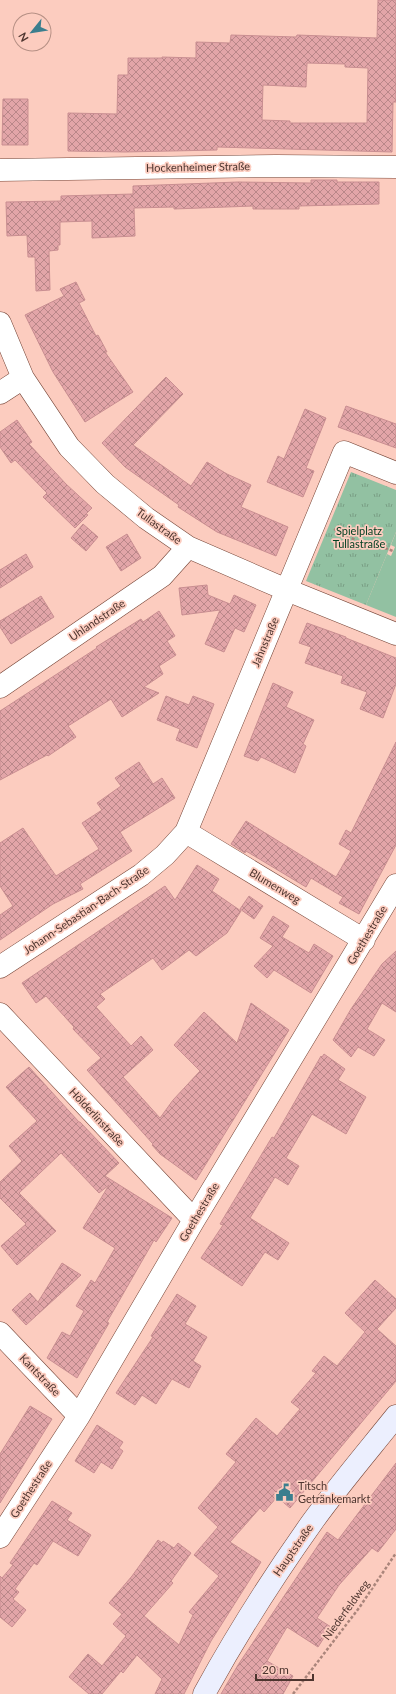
<svg xmlns="http://www.w3.org/2000/svg" width="396" height="1694" font-family="Lato,sans-serif">
  <defs>
    <pattern id="park-tufts" width="24" height="20" patternUnits="userSpaceOnUse"><rect width="24" height="20" fill="#92c1a2"/><path d="M3 7l-1-3M5 7V3M7 7l1-3M15 17l-1-3M17 17v-4M19 17l1-3" fill="none" stroke="#799e84"/></pattern>
    <pattern id="building-cross-hatch" width="8" height="8" patternUnits="userSpaceOnUse"><rect width="8" height="8" fill="#e2a5a8"/><path d="M0 0l8 8M0 8l8-8" fill="none" stroke="#b98789"/></pattern>
  </defs>
  <rect width="100%" height="100%" fill="#fcccbf"/>
  <path fill="#92c1a2" d="M 396,532 L 396,617 L 366,605 L 387,554 L 391,556 L 395,547 L 391,545 Z"/>
  <path fill="url(#park-tufts)" d="M 351,472 L 396,490 L 396,532 L 366,605 L 306,581 Z"/>
  <path fill="url(#building-cross-hatch)" stroke="#c98e91" fill-rule="evenodd" d="M 378,0 L 396,0 L 396,102 L 393,102 L 392,152 L 217,147 L 217,150 L 125,152 L 68,151 L 68,113 L 117,114 L 118,75 L 128,75 L 128,58 L 162,58 L 162,57 L 196,58 L 196,42 L 230,43 L 231,35 L 296,37 L 297,35 L 377,38 ZM 307,63 L 345,64 L 345,67 L 368,68 L 367,123 L 290,123 L 290,121 L 262,120 L 263,85 L 306,87 Z
    M 3,99 L 28,99 L 28,145 L 2,145 Z
    M 311,180 L 337,180 L 337,182 L 379,182 L 379,204 L 299,206 L 299,209 L 253,209 L 253,206 L 174,209 L 174,207 L 134,208 L 135,236 L 92,238 L 92,221 L 60,222 L 60,245 L 58,245 L 58,250 L 49,251 L 50,290 L 36,291 L 35,257 L 28,257 L 27,235 L 7,236 L 6,202 L 61,201 L 61,196 L 133,194 L 133,186 L 238,182 L 311,183 Z
    M 76,282 L 85,300 L 79,303 L 96,336 L 98,335 L 107,352 L 105,352 L 133,392 L 85,422 L 53,372 L 25,315 L 64,296 L 60,289 Z
    M 166,377 L 183,394 L 133,445 L 191,486 L 207,462 L 227,474 L 251,485 L 241,507 L 288,527 L 276,556 L 217,532 L 178,507 L 179,505 L 125,467 L 102,443 Z
    M 346,406 L 396,424 L 396,448 L 338,427 Z
    M 305,409 L 326,418 L 306,468 L 314,471 L 303,497 L 267,482 L 278,456 L 284,459 Z
    M 17,420 L 32,442 L 29,444 L 66,484 L 92,508 L 86,514 L 88,515 L 75,528 L 43,497 L 47,493 L 15,460 L 11,463 L 0,447 L 0,432 Z
    M 83,524 L 98,537 L 86,551 L 71,538 Z
    M 127,534 L 141,558 L 121,571 L 106,547 Z
    M 26,554 L 33,567 L 0,588 L 0,570 Z
    M 207,585 L 208,595 L 230,604 L 234,595 L 256,605 L 244,632 L 235,628 L 224,652 L 205,644 L 220,610 L 182,615 L 179,588 Z
    M 41,596 L 54,617 L 11,644 L 0,627 L 0,621 Z
    M 159,611 L 175,636 L 167,641 L 176,655 L 159,666 L 163,674 L 144,687 L 159,693 L 122,717 L 111,699 L 68,726 L 76,737 L 48,756 L 47,755 L 0,780 L 0,711 L 97,648 L 96,647 L 141,619 L 143,622 Z
    M 307,623 L 346,637 L 346,638 L 396,658 L 396,684 L 383,718 L 360,709 L 367,692 L 341,683 L 343,676 L 305,663 L 311,647 L 299,643 Z
    M 273,683 L 293,692 L 286,707 L 314,720 L 303,744 L 306,746 L 295,773 L 261,757 L 258,761 L 244,756 Z
    M 166,696 L 189,705 L 193,696 L 214,704 L 197,748 L 176,740 L 180,729 L 157,720 Z
    M 396,742 L 396,845 L 359,914 L 339,903 L 343,897 L 311,878 L 306,887 L 246,851 L 245,853 L 231,844 L 246,821 L 336,877 L 351,851 L 339,844 L 346,830 L 351,833 Z
    M 139,762 L 153,784 L 162,778 L 175,798 L 120,832 L 132,851 L 80,884 L 83,889 L 53,904 L 0,940 L 0,915 L 13,906 L 0,886 L 0,843 L 23,828 L 56,876 L 99,849 L 82,823 L 102,810 L 97,803 L 121,786 L 115,778 Z
    M 197,865 L 219,879 L 212,891 L 241,911 L 227,933 L 196,956 L 189,950 L 162,970 L 153,958 L 100,994 L 105,999 L 96,1007 L 131,1046 L 141,1036 L 153,1050 L 123,1077 L 160,1118 L 173,1100 L 200,1071 L 174,1045 L 204,1012 L 237,1043 L 251,1003 L 289,1030 L 196,1180 L 160,1154 L 152,1145 L 153,1144 L 87,1070 L 101,1058 L 73,1029 L 74,1027 L 46,996 L 36,1003 L 22,983 L 165,886 L 175,900 Z
    M 249,896 L 263,906 L 254,919 L 240,909 Z
    M 273,916 L 289,926 L 282,937 L 309,953 L 314,944 L 333,956 L 311,993 L 274,970 L 267,978 L 254,966 L 273,946 L 260,938 Z
    M 396,951 L 396,1012 L 382,1003 L 367,1029 L 385,1040 L 374,1056 L 358,1047 L 351,1057 L 333,1040 L 351,1009 L 382,964 Z
    M 324,1054 L 345,1069 L 338,1080 L 366,1097 L 346,1134 L 312,1114 L 286,1158 L 299,1166 L 288,1185 L 275,1177 L 250,1218 L 289,1243 L 278,1260 L 265,1252 L 242,1286 L 201,1258 L 223,1225 L 220,1224 L 272,1137 L 274,1138 L 321,1056 L 322,1057 Z
    M 29,1067 L 79,1122 L 80,1122 L 119,1163 L 105,1176 L 172,1218 L 156,1242 L 154,1240 L 107,1322 L 109,1323 L 77,1378 L 47,1358 L 62,1332 L 70,1336 L 84,1311 L 76,1306 L 91,1280 L 95,1283 L 115,1248 L 83,1228 L 109,1185 L 99,1193 L 61,1153 L 19,1193 L 56,1231 L 17,1265 L 1,1246 L 26,1224 L 0,1198 L 0,1182 L 22,1161 L 9,1146 L 37,1121 L 6,1087 Z
    M 62,1263 L 81,1275 L 26,1325 L 12,1310 L 30,1293 L 38,1302 Z
    M 375,1280 L 396,1299 L 396,1308 L 377,1329 L 396,1346 L 396,1381 L 290,1508 L 277,1497 L 264,1512 L 260,1508 L 230,1542 L 261,1562 L 211,1641 L 184,1694 L 155,1694 L 162,1679 L 137,1655 L 123,1673 L 121,1671 L 102,1694 L 89,1694 L 69,1677 L 88,1654 L 102,1666 L 126,1636 L 113,1624 L 122,1614 L 109,1603 L 132,1576 L 158,1540 L 162,1543 L 163,1541 L 174,1548 L 178,1543 L 191,1553 L 171,1581 L 173,1583 L 144,1616 L 179,1645 L 193,1615 L 189,1612 L 219,1576 L 194,1555 L 218,1527 L 198,1508 L 236,1462 L 226,1454 L 256,1418 L 277,1436 L 300,1409 L 291,1402 L 316,1373 L 312,1371 L 324,1356 L 337,1366 L 365,1332 L 345,1313 Z
    M 177,1294 L 196,1306 L 185,1324 L 207,1337 L 193,1361 L 201,1366 L 189,1388 L 172,1379 L 156,1404 L 142,1395 L 135,1405 L 116,1393 L 153,1337 L 151,1336 Z
    M 30,1406 L 52,1419 L 0,1503 L 0,1454 Z
    M 97,1425 L 123,1442 L 119,1448 L 123,1451 L 112,1469 L 101,1462 L 94,1473 L 75,1461 Z
    M 396,1463 L 396,1529 L 378,1552 L 372,1548 L 339,1585 L 317,1618 L 331,1627 L 318,1647 L 287,1627 L 267,1661 L 293,1676 L 283,1694 L 221,1694 L 238,1665 L 327,1532 L 338,1540 Z
    M 52,1501 L 72,1513 L 67,1520 L 91,1535 L 78,1556 L 53,1541 L 37,1565 L 34,1563 L 15,1589 L 19,1592 L 13,1599 L 26,1610 L 12,1627 L 0,1617 L 0,1576 L 2,1578 L 13,1565 L 10,1563 Z"/>
  <g fill="none" stroke-linecap="round" stroke-linejoin="round">
    <defs>
      <path id="street" d="M 0,170 L 276,166 L 396,167
        M 0,323 L 23,378 L 69,447 L 105,484 L 146,518 L 188,547 L 287,590 L 396,634
        M 0,393 L 23,378
        M 0,687 L 162,576 L 188,547
        M 186,832 L 364,940
        M 0,967 L 141,875 L 165,855 L 186,832 L 344,452 L 396,473
        M 0,1014 L 194,1220
        M 0,1333 L 79,1416
        M 0,1537 L 79,1416 L 194,1220 L 396,885"/>
      <path id="secondary" d="M 204,1694 C 237,1634 273,1577 313,1521 C 339,1485 368,1451 396,1416"/>
    </defs>
    <use href="#street" stroke="#764537" stroke-width="23"/>
    <use href="#secondary" stroke="#764537" stroke-width="23"/>
    <path stroke="#aa857b" stroke-width="2.5" stroke-dasharray="3 2" stroke-linecap="butt" d="M 334,529 L 359,542 L 377,545 L 393,551
      M 293,1694 L 359,1608 L 396,1553"/>
    <use href="#street" stroke="#fff" stroke-width="22"/>
    <use href="#secondary" stroke="#eceffe" stroke-width="22"/>
  </g>
  <defs>
    <symbol id="civic-bare" viewBox="-9 -9 18 18"><path d="M-.6-6.5H3V-4.5H.6V-3L4-1V1h2V6H-6V1h2V-1L-.6-3ZM-1.2 2.5V6h2.4V2.5Z" fill="#3b7e8e" stroke="#fcccbf" stroke-width="2.5" paint-order="stroke"/></symbol>
  </defs>
  <g fill-rule="evenodd">
    <use href="#civic-bare" x="272" y="1480" width="25" height="25"/>
  </g>
  <g text-anchor="middle" stroke-width="3.5" stroke-linejoin="round" paint-order="stroke">
    <g font-size="11" fill="#4d352f" stroke="#fcccbf">
      <text transform="translate(198 167) rotate(-1)" y="4">Hockenheimer Straße</text>
      <text transform="translate(159 526) rotate(36)" y="4">Tullastraße</text>
      <text transform="translate(97 620) rotate(-34)" y="4">Uhlandstraße</text>
      <text transform="translate(265 642) rotate(-67)" y="4">Jahnstraße</text>
      <text transform="translate(275 886) rotate(31)" y="4">Blumenweg</text>
      <text transform="translate(86 910) rotate(-34)" y="4">Johann-Sebastian-Bach-Straße</text>
      <text transform="translate(367 935) rotate(-59)" y="4">Goethestraße</text>
      <text transform="translate(97 1117) rotate(47)" y="4">Hölderlinstraße</text>
      <text transform="translate(199 1212) rotate(-59)" y="4">Goethestraße</text>
      <text transform="translate(40 1375) rotate(46)" y="4">Kantstraße</text>
      <text transform="translate(31 1489) rotate(-57)" y="4">Goethestraße</text>
      <text transform="translate(293 1550) rotate(-55)" y="4">Hauptstraße</text>
      <text transform="translate(346 1610) rotate(-54)" y="4">Niederfeldweg</text>
    </g>
    <g font-size="11" fill="#034123" stroke="#fcccbf">
      <text x="359" y="535">Spielplatz<tspan x="359" dy="13">Tullastraße</tspan></text>
    </g>
    <g font-size="11" fill="#4d352f" stroke="#fcccbf" text-anchor="start">
      <text x="298" y="1490">Titsch<tspan x="298" dy="13">Getränkemarkt</tspan></text>
    </g>
  </g>
  <g transform="translate(32 32) rotate(240)"><circle r="19" fill="#fcccbf" stroke="#b69085"/>
  <path d="M0-3L7 15L0 10L-7 15Z" fill="#3b7e8e"/>
  <text y="-6" font-size="11" font-weight="bold" text-anchor="middle" fill="#4d352f">N</text>
  </g>
  <path d="M256 1674v6h57v-6" fill="none" stroke="#4d352f" stroke-width="2"/>
  <text x="262" y="1674" font-size="12" fill="#4d352f" stroke="#fcccbf" stroke-width="3" paint-order="stroke">20 m</text>
</svg>
